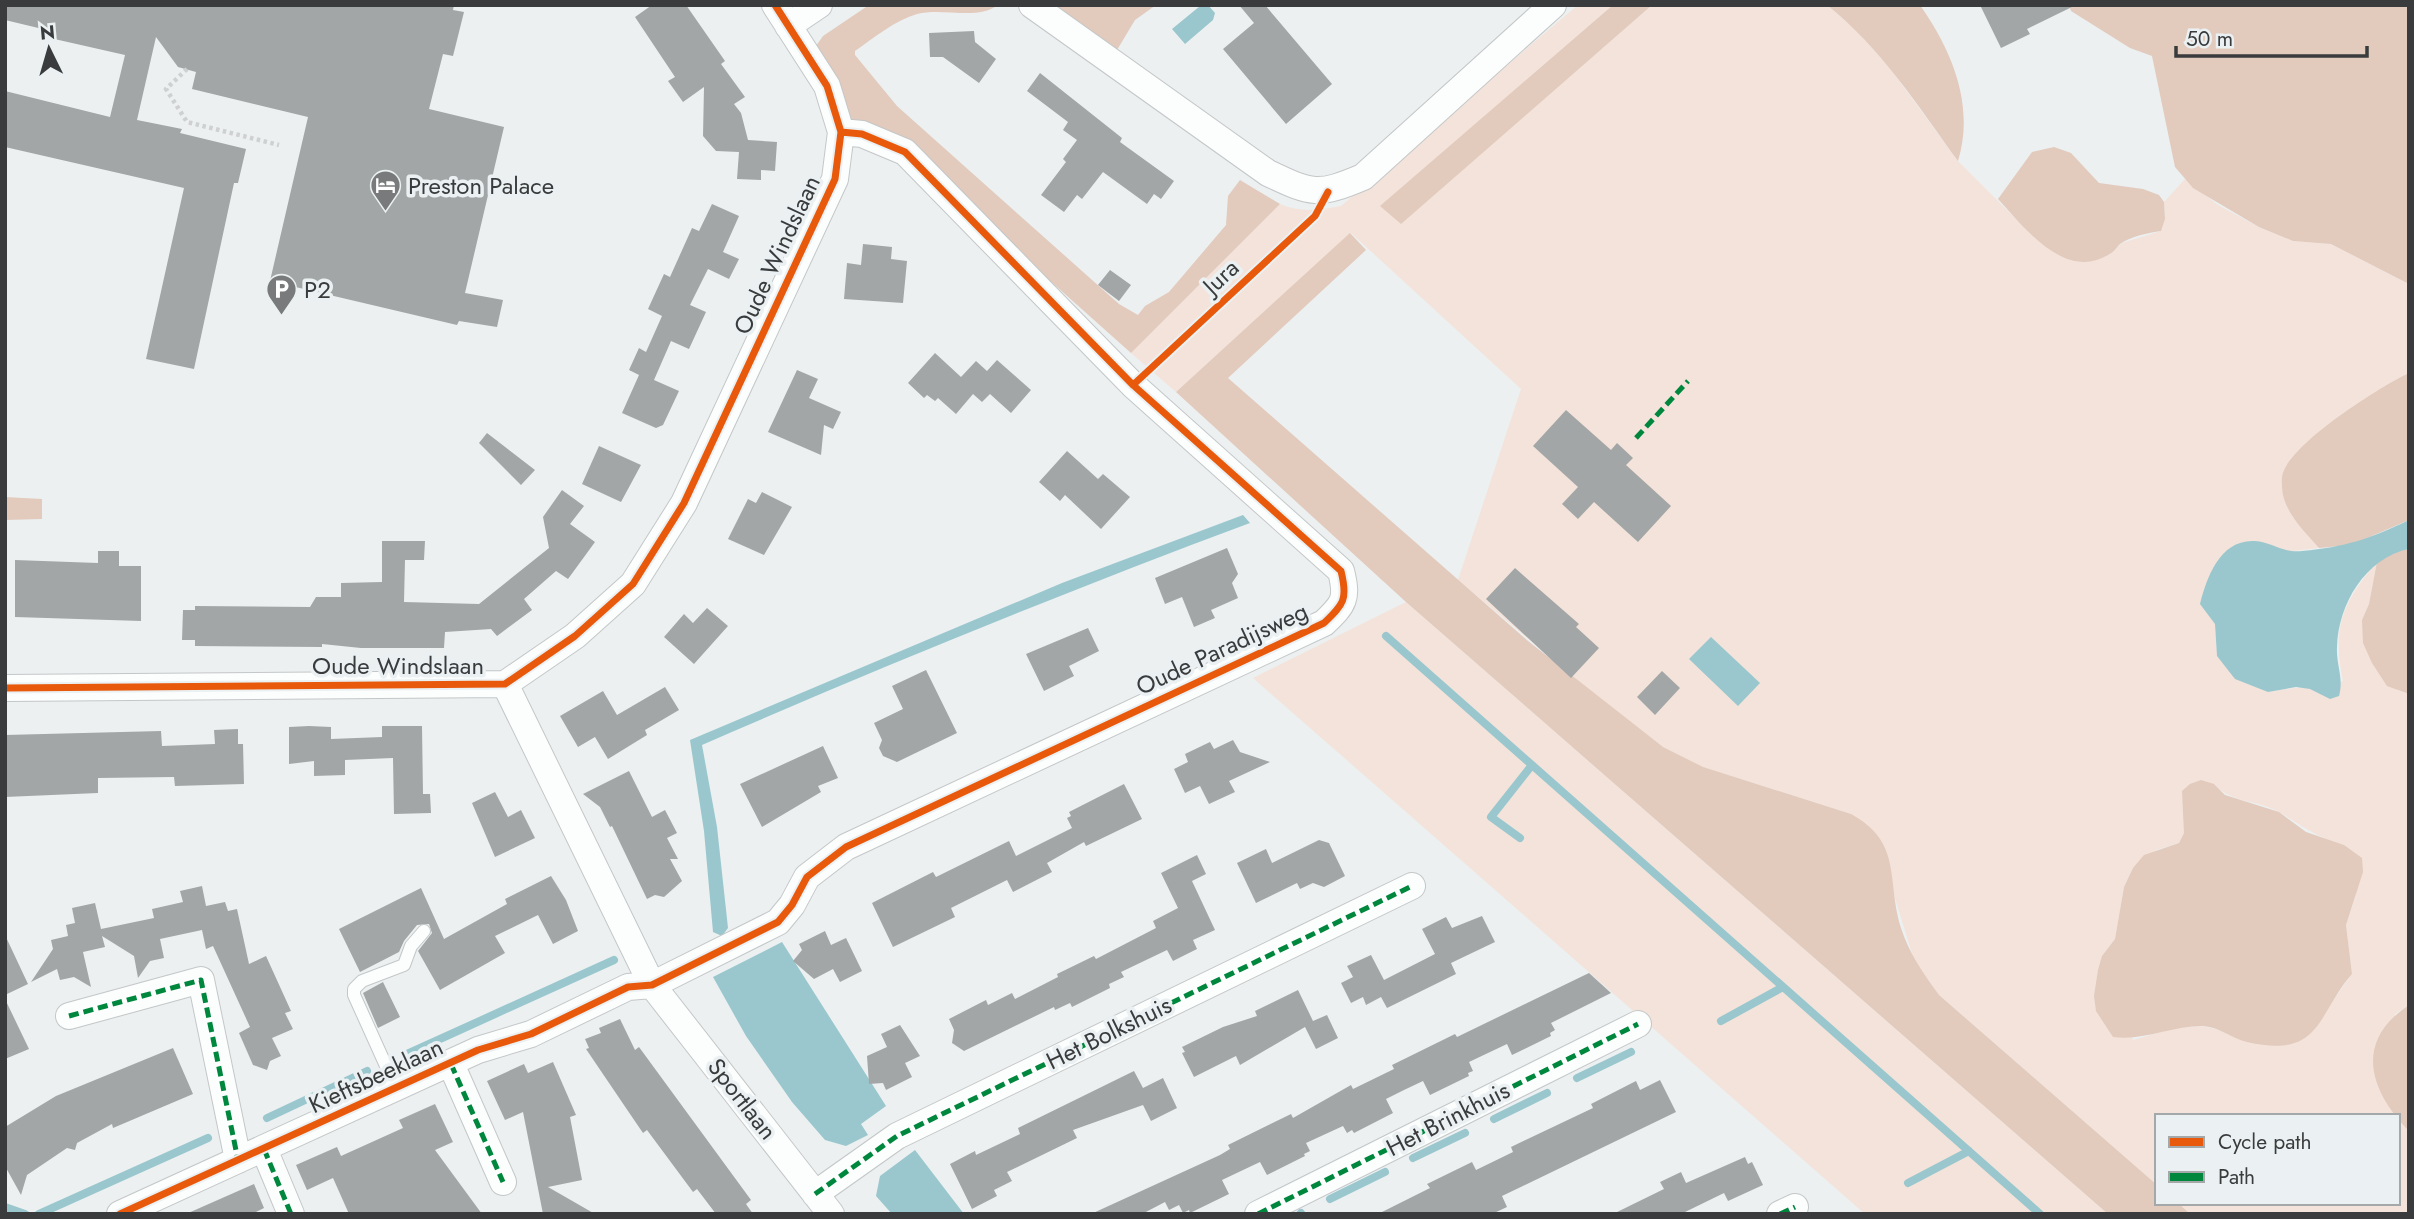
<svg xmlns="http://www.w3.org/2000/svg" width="2414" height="1219" font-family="Jost,sans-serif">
  <rect width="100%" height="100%" fill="#ecf0f1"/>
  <path fill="#f3e3da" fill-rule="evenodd" d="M 1578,5 L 1613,5 L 1381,206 L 1401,223 L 1652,5 L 1827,5 L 1855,29 L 1889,67 L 1958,161 L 2034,237 L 2109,255 L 2122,243 L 2161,231 L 2165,219 L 2164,202 L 2185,179 L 2218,205 L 2259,227 L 2293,241 L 2331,244 L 2409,284 L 2409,373 L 2292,516 L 2319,548 L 2284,552 L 2255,541 L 2215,624 L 2217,656 L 2268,692 C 2294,687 2317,687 2343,681 C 2332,628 2342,603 2377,562 L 2369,604 L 2362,620 L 2397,690 L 2409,694 L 2409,1005 L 2395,1014 L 2388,1104 L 2396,1116 L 2157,1116 L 2157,1185 L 1939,995 L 1914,960 L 1894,895 L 1851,814 L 1702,767 L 1663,747 L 1619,715 L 1458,580 L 1521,389 L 1351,233 L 1176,392 L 1131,353 L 1280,204 C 1300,213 1319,210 1341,206 ZM 2214,784 C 2233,804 2256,799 2279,812 C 2305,827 2314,836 2344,845 L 2356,895 L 2346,925 L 2352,974 L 2334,999 L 2229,1035 C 2198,1017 2165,1031 2133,1040 L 2102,956 L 2115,939 L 2124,887 L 2133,868 L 2156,850 L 2179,843 L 2184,833 L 2185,813 Z
    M 1406,602 L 2108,1214 L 1865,1214 L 1253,678 Z
    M 2398,1120 L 2409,1131 L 2409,1214 L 2190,1214 L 2178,1203 L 2398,1203 Z"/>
  <path fill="#e2cabd" d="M 869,5 L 998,5 C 976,21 944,7 917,14 C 894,21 875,37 855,51 L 855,55 L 897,106 L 1119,304 L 1138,315 L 1145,306 L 1169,292 L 1226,225 L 1228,196 L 1240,180 L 1280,204 L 1131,353 L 890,138 L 854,125 L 816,46 L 823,36 Z
    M 1047,5 L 1156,5 L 1135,20 L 1114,55 Z
    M 1613,5 L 1652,5 L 1401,224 L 1380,206 Z
    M 1827,5 L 1920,5 C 1952,51 1975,105 1958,161 C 1918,106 1881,48 1827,5 Z
    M 2069,5 L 2409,5 L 2409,284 L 2331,244 L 2293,241 L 2259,227 L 2193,188 L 2175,167 L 2152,56 L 2130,48 L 2071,11 Z
    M 2054,147 L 2071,153 L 2099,183 L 2143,189 L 2159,195 L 2164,202 L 2165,219 L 2161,231 C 2148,233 2131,236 2120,244 C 2116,248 2113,253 2108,255 C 2064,281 2024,227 1998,199 L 2032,152 Z
    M 1350,233 L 1366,250 L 1228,378 L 1528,641 L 1663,747 L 1703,767 L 1851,814 C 1903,843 1886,878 1901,928 C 1909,953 1923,973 1939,995 L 2157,1185 L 2157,1203 L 2178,1203 L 2190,1214 L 2108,1214 L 1406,602 L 1176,392 Z
    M 2409,373 L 2409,520 L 2351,545 L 2319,548 C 2305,532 2288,516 2283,495 C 2282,489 2281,478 2283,473 C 2293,442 2378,388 2409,373 Z
    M 5,497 L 42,499 L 42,519 L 5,520 Z
    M 2409,549 L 2409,694 L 2387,686 L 2372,663 L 2363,643 L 2362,620 L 2369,604 L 2377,562 L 2395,552 Z
    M 2201,780 L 2214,784 L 2225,795 L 2279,812 L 2306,832 L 2344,845 L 2362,858 L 2363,872 L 2346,925 L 2352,974 C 2316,1015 2322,1059 2247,1042 C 2231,1038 2220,1027 2202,1026 C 2171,1026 2144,1041 2113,1037 L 2096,1011 L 2094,996 L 2098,970 L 2102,956 L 2115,939 L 2124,887 L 2133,868 L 2144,855 L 2179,843 L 2184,833 L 2182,791 L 2190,784 Z
    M 2409,1005 L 2409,1131 C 2370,1091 2353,1042 2409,1005 Z"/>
  <path fill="#99c7cd" d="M 1208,5 L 1215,13 L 1213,20 L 1185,44 L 1172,29 L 1200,6 Z
    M 1243,515 L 1250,523 C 1065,592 883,666 702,745 L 717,827 L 728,928 L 722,936 L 713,932 L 704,831 L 690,740 L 1062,583 Z
    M 2409,520 L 2409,549 C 2365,558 2338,605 2337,647 C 2336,665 2344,678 2339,696 L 2330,699 L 2310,689 L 2296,687 L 2268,692 L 2235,679 L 2217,656 L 2215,624 L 2200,604 C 2207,577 2220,539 2255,541 C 2272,542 2281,553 2302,551 C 2345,547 2370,539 2409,520 Z
    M 1711,637 L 1760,683 L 1738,706 L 1689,659 Z
    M 782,942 L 886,1106 L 861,1124 L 868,1135 L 846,1146 L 825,1140 L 792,1102 L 746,1036 L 713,977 Z
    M 915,1150 L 964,1214 L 892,1214 L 876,1196 L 880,1176 Z"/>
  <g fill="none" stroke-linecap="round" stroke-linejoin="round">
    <path stroke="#99c7cd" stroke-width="8" d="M 1386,636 L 2040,1214
      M 1520,838 L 1491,817 L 1532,765
      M 1721,1021 L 1783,987
      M 407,1054 L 614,960
      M 1577,1078 L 1631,1052
      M 267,1118 L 367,1071
      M 1494,1119 L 1547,1093
      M 1413,1158 L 1465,1133
      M 1908,1183 L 1969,1151
      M 1330,1199 L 1385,1172
      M 5,1207 L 25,1214
      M 39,1214 L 208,1138
      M 1300,1214 L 1301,1213"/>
  </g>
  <path fill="#a3a6a6" d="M 5,5 L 454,5 L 453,10 L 464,12 L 453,56 L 443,54 L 429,109 L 504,127 L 465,293 L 503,300 L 497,327 L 459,321 L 457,325 L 270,281 L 308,117 L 192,89 L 196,72 L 178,67 L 156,37 L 137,120 L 182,129 L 180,133 L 246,149 L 238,183 L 234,183 L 194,369 L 146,359 L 184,188 L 5,147 L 5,91 L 110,117 L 125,55 L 50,38 L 51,31 L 5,20 Z
    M 652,5 L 686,5 L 725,61 L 721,64 L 745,97 L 734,104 L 741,113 L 748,140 L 777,142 L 775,171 L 761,170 L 761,180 L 737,179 L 739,152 L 716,151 L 703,136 L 704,87 L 683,102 L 668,81 L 675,77 L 635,17 Z
    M 1239,5 L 1265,5 L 1332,84 L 1286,124 L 1223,49 L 1254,23 Z
    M 1980,5 L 2076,5 L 2027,29 L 2030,34 L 2001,48 Z
    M 974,31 L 975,42 L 996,59 L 979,83 L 943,57 L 930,57 L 929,33 Z
    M 1040,73 L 1122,138 L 1120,142 L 1174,181 L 1161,199 L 1154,194 L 1147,204 L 1103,172 L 1082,199 L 1077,195 L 1064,212 L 1041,195 L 1066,162 L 1063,159 L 1077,140 L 1063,130 L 1068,122 L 1027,91 Z
    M 712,204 L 739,216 L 723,252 L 739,259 L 729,279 L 708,269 L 690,305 L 706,312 L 689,349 L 671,341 L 654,380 L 679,391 L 663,425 L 656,428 L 622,413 L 639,375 L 629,370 L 639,348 L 646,352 L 662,316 L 648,309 L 664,274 L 670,277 L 692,228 L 699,231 Z
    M 863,244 L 892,247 L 891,259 L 907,261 L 903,303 L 844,299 L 847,263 L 861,265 Z
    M 1110,270 L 1131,285 L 1119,301 L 1098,285 Z
    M 935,353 L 961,377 L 976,361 L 987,371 L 997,360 L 1031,390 L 1011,413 L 990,394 L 982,402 L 973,394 L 956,414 L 938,398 L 935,401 L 927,395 L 924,398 L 908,383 Z
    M 797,370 L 818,379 L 809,398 L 841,412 L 833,429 L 824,425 L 821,455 L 768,432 Z
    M 1566,410 L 1611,450 L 1617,443 L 1633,458 L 1626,465 L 1671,506 L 1638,542 L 1594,502 L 1578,519 L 1562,504 L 1578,487 L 1533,446 Z
    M 487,433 L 535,470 L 521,485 L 479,443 Z
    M 599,446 L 641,465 L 621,502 L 582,484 Z
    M 1067,451 L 1098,479 L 1103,474 L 1130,497 L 1101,529 L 1065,495 L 1060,501 L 1039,482 Z
    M 562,490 L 584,506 L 570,524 L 595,542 L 568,579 L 556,571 L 524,599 L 532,610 L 497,636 L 491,629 L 445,632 L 444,648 L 361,648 L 322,644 L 322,647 L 195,646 L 195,640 L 182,640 L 183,610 L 195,610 L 195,606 L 310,607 L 316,597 L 341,597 L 341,583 L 382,582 L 382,541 L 425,541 L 424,560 L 405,560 L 404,602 L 479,604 L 549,548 L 543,517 Z
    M 762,492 L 792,507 L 764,555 L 728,539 L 748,499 L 756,503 Z
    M 1227,548 L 1238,574 L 1232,583 L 1238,598 L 1211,610 L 1215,618 L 1194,627 L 1182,597 L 1165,604 L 1155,578 Z
    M 98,551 L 119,551 L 119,566 L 141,566 L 141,621 L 15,617 L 15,560 L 98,563 Z
    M 1515,568 L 1579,624 L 1576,627 L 1599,648 L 1571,678 L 1486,599 Z
    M 707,608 L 728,626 L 694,664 L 664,637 L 684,614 L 693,623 Z
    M 1088,628 L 1099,651 L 1069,666 L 1074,676 L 1044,691 L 1026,654 Z
    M 926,670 L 957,733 L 897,762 L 883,756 L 879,748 L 882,740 L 874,723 L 903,709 L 892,686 Z
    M 1662,671 L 1680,688 L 1655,715 L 1637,697 Z
    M 665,687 L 679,710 L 645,730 L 647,735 L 608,759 L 595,737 L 578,747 L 560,716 L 603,691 L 617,715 Z
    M 309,726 L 331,727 L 331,739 L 382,737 L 382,726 L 422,726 L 423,794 L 430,794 L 431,813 L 394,814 L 393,758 L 345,760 L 345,775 L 314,776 L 314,761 L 289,764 L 289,727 Z
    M 238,729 L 238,744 L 243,744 L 244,784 L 175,786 L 174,777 L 98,778 L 98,793 L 5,797 L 5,735 L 161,731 L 162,746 L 215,744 L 214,730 Z
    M 1233,740 L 1240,752 L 1270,762 L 1229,781 L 1235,792 L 1209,804 L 1200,786 L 1185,793 L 1174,769 L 1188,762 L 1185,754 L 1210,742 L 1214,749 Z
    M 823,746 L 838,778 L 818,786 L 821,792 L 762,827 L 740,784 Z
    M 629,771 L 652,817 L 665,810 L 677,833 L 667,838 L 678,859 L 670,859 L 682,881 L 664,897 L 655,895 L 647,899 L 612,826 L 610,827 L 600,807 L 583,794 Z
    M 1124,784 L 1142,819 L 1086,846 L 1084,842 L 1047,863 L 1052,872 L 1013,892 L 1007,880 L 951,908 L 955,917 L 893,947 L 872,903 L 933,872 L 936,877 L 1009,841 L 1016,856 L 1072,828 L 1067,818 L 1071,816 L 1069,812 Z
    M 495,792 L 508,817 L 521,810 L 535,838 L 495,857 L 472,803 Z
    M 1319,840 L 1329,843 L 1345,876 L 1324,887 L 1313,883 L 1300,889 L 1297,883 L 1256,903 L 1237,863 L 1266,849 L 1272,863 Z
    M 1197,855 L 1206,874 L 1192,881 L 1215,930 L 1193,940 L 1197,949 L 1173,961 L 1167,950 L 1121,972 L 1124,977 L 1109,984 L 1110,988 L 1072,1007 L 1070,1003 L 1055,1010 L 1054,1007 L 964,1051 L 952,1043 L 954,1030 L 949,1019 L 986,1000 L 988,1005 L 1012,993 L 1015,999 L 1058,977 L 1057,974 L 1094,956 L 1096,959 L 1156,928 L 1153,921 L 1178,908 L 1161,873 Z
    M 551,876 L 566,900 L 578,931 L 553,944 L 538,915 L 495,936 L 505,953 L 440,990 L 418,951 L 432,933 L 429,924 L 417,925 L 404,941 L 399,952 L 360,972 L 339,929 L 421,888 L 444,939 L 507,904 L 505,899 Z
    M 202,886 L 206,906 L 225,902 L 228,911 L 237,909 L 249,964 L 266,956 L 291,1011 L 285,1013 L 293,1029 L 272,1038 L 281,1056 L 270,1061 L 267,1070 L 253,1065 L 239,1033 L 250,1027 L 213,946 L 206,949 L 202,930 L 160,939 L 164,958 L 150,961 L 138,978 L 134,956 L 102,936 L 105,947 L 83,952 L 91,987 L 74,977 L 60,980 L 57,969 L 31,982 L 53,949 L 51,940 L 68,936 L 66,925 L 75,923 L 72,908 L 95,903 L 101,929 L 154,918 L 152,909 L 183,902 L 180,891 Z
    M 1482,916 L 1495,942 L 1451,963 L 1456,974 L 1387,1008 L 1381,997 L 1366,1005 L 1363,997 L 1351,1003 L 1341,983 L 1353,977 L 1347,966 L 1371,955 L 1384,980 L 1435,954 L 1422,929 L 1446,917 L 1452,928 Z
    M 825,931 L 831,945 L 846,938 L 862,971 L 840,982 L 833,969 L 814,979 L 793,961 L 802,950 L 799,944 Z
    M 5,935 L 28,984 L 5,995 Z
    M 1589,973 L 1611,993 L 1551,1023 L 1555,1030 L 1550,1033 L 1551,1036 L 1512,1055 L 1507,1044 L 1469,1062 L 1473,1071 L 1468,1073 L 1469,1076 L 1430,1095 L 1423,1081 L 1404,1090 L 1386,1099 L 1393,1113 L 1354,1133 L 1352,1130 L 1347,1133 L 1343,1126 L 1306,1143 L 1310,1151 L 1304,1154 L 1305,1156 L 1267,1175 L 1260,1162 L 1222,1180 L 1229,1194 L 1190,1213 L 1189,1210 L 1183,1213 L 1179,1205 L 1169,1210 L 1165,1202 L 1142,1214 L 1091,1214 L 1220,1155 L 1230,1149 L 1228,1145 L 1291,1114 L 1293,1118 L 1351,1085 L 1353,1089 L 1394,1069 L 1392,1065 L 1455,1034 L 1457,1037 Z
    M 383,982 L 400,1017 L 378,1028 L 363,993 Z
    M 1298,990 L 1313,1021 L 1327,1015 L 1338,1038 L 1316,1049 L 1305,1027 L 1240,1065 L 1236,1056 L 1194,1077 L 1182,1053 L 1185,1052 L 1182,1047 L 1223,1027 L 1257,1016 L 1255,1011 Z
    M 5,999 L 29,1049 L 5,1059 Z
    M 620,1019 L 635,1050 L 639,1047 L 751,1200 L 746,1204 L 753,1214 L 716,1214 L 697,1189 L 693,1192 L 647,1130 L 643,1133 L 628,1111 L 586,1049 L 589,1048 L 585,1039 L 601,1033 L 599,1028 Z
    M 900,1025 L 920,1056 L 905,1063 L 912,1077 L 886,1090 L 883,1083 L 869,1084 L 867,1056 L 887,1047 L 881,1034 Z
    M 173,1048 L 193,1094 L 113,1128 L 112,1124 L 77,1143 L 75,1150 L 67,1148 L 27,1175 L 21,1195 L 5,1166 L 5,1127 L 56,1096 Z
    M 553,1062 L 576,1115 L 570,1117 L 582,1180 L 548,1187 L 595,1214 L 543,1214 L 523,1112 L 505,1120 L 487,1081 L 524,1064 L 528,1073 Z
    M 1134,1071 L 1143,1088 L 1163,1078 L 1177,1108 L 1151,1121 L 1143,1105 L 1073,1130 L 1077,1138 L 1007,1172 L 1012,1181 L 994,1190 L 997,1196 L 972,1209 L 950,1164 L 975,1151 L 976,1155 L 1020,1134 L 1018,1128 Z
    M 1660,1080 L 1676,1112 L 1502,1196 L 1507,1207 L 1492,1214 L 1378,1214 L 1430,1188 L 1427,1184 L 1472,1162 L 1476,1170 L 1513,1152 L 1511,1147 L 1593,1108 L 1591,1104 L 1636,1081 L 1640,1090 Z
    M 435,1104 L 453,1142 L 435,1150 L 482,1214 L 349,1214 L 333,1178 L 307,1190 L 296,1165 L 337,1147 L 341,1156 L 403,1128 L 399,1120 Z
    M 1745,1157 L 1748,1164 L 1752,1162 L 1763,1185 L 1728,1201 L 1724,1193 L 1681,1214 L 1613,1214 L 1664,1189 L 1660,1182 L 1681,1172 L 1686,1183 Z
    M 254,1184 L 264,1208 L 252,1214 L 186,1214 Z"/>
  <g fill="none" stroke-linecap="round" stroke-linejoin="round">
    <defs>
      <path id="service" d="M 396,1088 L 354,995 L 354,989 L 362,981 L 404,965 L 411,946 L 424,931"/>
      <path id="minor" d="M 1032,5 L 1268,173 C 1312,194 1318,196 1363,177 L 1553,5
        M 788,26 L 819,5
        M 505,684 L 652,985 L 831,1214
        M 5,688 L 505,684 L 575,636 L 633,584 L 684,503 L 835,179 L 841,132 L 827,86 L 775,5
        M 69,1016 L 201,980 L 238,1160
        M 451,1064 L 503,1182
        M 264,1149 L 291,1214
        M 815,1194 L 897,1136 L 1412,886
        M 120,1214 L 478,1050 L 531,1034 L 628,987 L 652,985 L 778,922 L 792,905 L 807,877 L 846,847 L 1324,623 C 1344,604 1348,599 1341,571 L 1133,385 L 905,152 L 862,134 L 841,132
        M 1258,1214 L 1638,1024
        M 1780,1214 L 1795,1207"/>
    </defs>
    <use href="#service" stroke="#c4c7c8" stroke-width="14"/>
    <use href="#minor" stroke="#c4c7c8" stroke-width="28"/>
    <path stroke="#cfd0d1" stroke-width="4.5" stroke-dasharray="3.5 3.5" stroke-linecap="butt" d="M 187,69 L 166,89 L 187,122 L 279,145"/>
    <use href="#service" stroke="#fcfdfd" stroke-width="12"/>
    <use href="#minor" stroke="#fcfdfd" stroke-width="26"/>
    <path stroke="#00873e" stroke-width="5" stroke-dasharray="10 5" stroke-linecap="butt" d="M 1636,438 L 1688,381
      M 69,1016 L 201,980 L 238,1160
      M 451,1064 L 503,1182
      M 264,1149 L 291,1214
      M 815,1194 L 897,1136 L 1412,886
      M 1258,1214 L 1638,1024
      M 1780,1214 L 1795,1207"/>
    <defs>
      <path id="cycleway" d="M 1133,385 L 1315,216 L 1328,192
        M 5,688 L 505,684 L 575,636 L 633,584 L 684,503 L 835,179 L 841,132 L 827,86 L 775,5
        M 120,1214 L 478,1050 L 531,1034 L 628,987 L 652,985 L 778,922 L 792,905 L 807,877 L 846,847 L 1324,623 C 1344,604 1348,599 1341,571 L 1133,385 L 905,152 L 862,134 L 841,132"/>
    </defs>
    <use href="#cycleway" stroke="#ebf1f2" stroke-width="11"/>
    <use href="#cycleway" stroke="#e8590c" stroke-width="7"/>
  </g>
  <defs>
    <symbol id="hotel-pin" viewBox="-11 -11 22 30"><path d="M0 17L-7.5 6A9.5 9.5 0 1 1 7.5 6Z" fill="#787a7b" stroke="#ebf1f2"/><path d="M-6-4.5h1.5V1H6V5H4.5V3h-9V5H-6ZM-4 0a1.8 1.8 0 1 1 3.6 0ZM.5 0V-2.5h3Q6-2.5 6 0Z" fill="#fff"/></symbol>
    <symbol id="parking-pin" viewBox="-11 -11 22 30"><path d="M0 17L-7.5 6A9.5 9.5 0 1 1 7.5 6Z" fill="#787a7b" stroke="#ebf1f2"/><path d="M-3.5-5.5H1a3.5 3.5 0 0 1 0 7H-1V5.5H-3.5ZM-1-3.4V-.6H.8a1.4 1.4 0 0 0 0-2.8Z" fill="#fff"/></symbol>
  </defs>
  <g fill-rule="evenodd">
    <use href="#hotel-pin" x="368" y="168" width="35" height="47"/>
    <use href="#parking-pin" x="264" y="272" width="35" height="47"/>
  </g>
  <g text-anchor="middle" stroke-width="7" stroke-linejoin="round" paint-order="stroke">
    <g font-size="24" fill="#393b3c" stroke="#ebf1f2" text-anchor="start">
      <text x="408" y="194">Preston Palace</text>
      <text x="304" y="298">P2</text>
    </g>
    <g font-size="24" fill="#393b3c" stroke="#ebf1f2">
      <text transform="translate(777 255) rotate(-65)" y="8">Oude Windslaan</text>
      <text transform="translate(1221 277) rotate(-43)" y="8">Jura</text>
      <text transform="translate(1222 649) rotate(-25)" y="8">Oude Paradijsweg</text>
      <text x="398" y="674">Oude Windslaan</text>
      <text transform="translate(1109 1033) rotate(-26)" y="8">Het Bolkshuis</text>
      <text transform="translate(376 1076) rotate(-25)" y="8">Kieftsbeeklaan</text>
      <text transform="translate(742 1099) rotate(52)" y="8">Sportlaan</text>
      <text transform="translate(1448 1119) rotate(-27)" y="8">Het Brinkhuis</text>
    </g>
  </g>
  <rect width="2414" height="1219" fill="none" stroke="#393b3c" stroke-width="14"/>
  <rect x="2155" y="1114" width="245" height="91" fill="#ebf1f2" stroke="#a4a8a9" stroke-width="2"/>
  <rect x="2169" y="1137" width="35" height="10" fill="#e8590c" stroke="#a4a8a9" stroke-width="2"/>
  <text x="2218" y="1149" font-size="21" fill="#393b3c">Cycle path</text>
  <rect x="2169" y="1172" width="35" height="10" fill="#00873e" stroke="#a4a8a9" stroke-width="2"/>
  <text x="2218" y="1184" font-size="21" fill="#393b3c">Path</text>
  <g transform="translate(49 49) rotate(355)" stroke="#ebf1f2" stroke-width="5" paint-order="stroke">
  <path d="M0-5L12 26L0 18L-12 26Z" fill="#393b3c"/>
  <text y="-10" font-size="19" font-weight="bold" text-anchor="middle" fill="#393b3c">N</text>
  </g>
  <path d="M2176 46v10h191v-10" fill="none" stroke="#393b3c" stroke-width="3.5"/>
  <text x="2186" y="46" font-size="21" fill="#393b3c" stroke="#ebf1f2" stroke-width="5" paint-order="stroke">50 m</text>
</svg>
